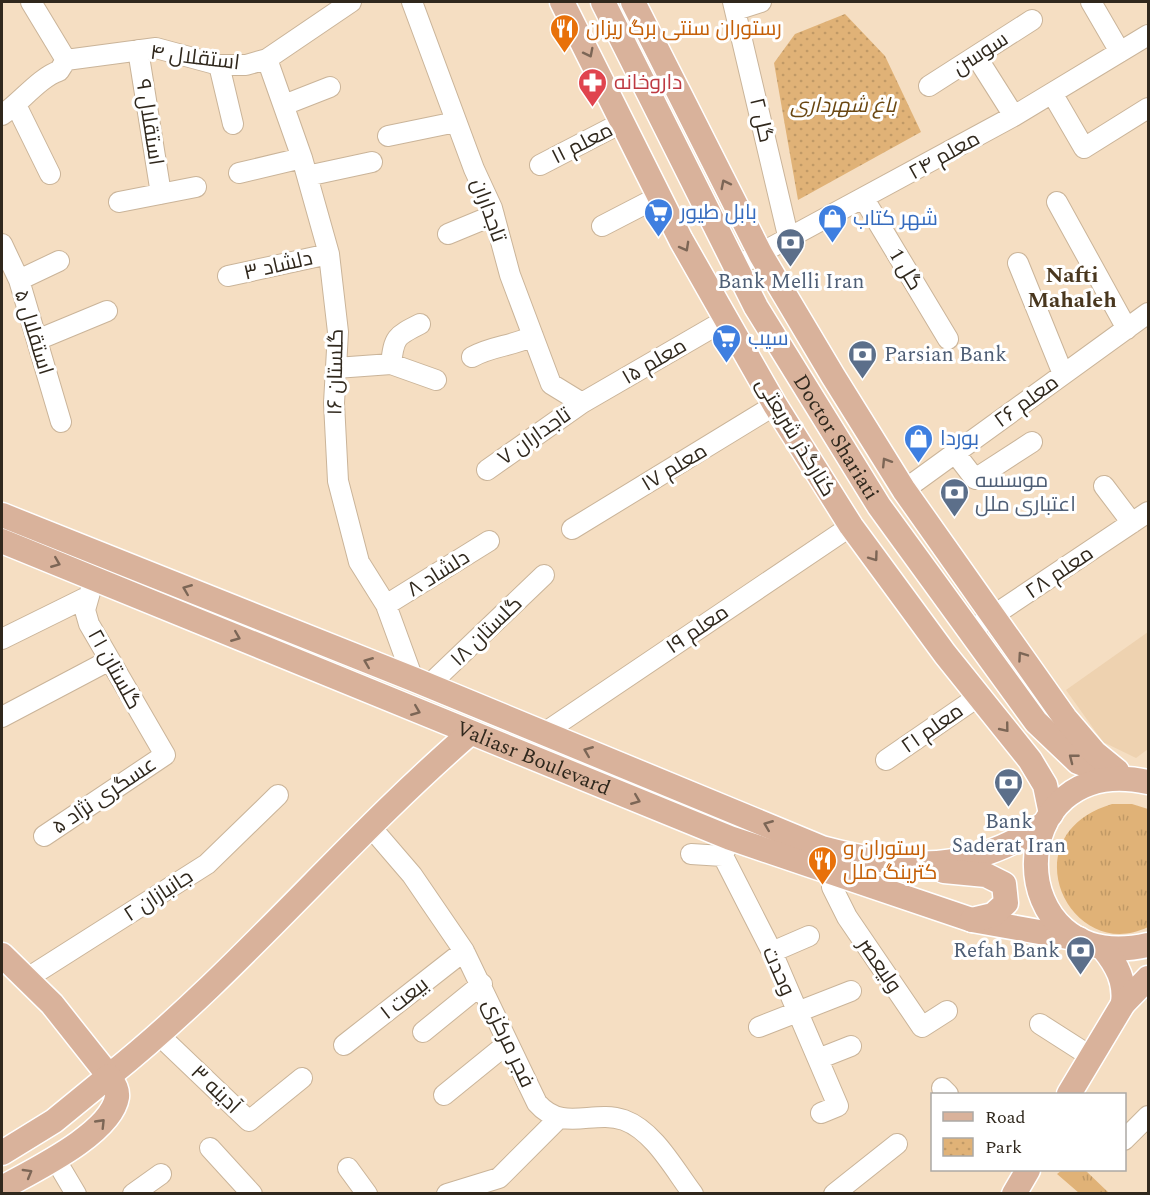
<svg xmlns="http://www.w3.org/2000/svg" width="1150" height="1195" font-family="Spectral,Cairo,serif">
  <defs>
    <pattern id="grass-tufts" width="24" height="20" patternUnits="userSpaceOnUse" patternTransform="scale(1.5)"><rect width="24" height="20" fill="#e0b277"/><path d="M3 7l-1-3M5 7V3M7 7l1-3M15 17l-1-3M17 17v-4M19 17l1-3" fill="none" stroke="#c09966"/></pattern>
    <pattern id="park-dots" width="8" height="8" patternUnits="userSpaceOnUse" patternTransform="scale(1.5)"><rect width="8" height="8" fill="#e0b277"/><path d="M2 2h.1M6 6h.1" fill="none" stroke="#c09966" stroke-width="1.8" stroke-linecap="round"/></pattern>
  </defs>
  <rect width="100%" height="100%" fill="#f5dec2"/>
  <path fill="#eed2b0" d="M 1148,632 L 1148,749 L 1136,758 L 1103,742 L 1066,690 Z"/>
  <path fill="url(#grass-tufts)" d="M 1112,804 L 1132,804 L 1148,809 L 1148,927 C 1071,965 1007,836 1112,804 Z
    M 1062,1170 L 1085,1170 L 1109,1193 L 1079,1193 L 1057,1174 Z"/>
  <path fill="url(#park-dots)" d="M 845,14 L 885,56 L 921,132 L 798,200 L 774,63 L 795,34 Z"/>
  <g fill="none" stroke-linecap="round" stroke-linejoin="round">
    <defs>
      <path id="minor" d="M 31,2 L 66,60
        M 412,2 L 474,169 L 492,208 L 510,275 L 551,384 L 582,403
        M 733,2 L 789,240
        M 1091,2 L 1120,52
        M 736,10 L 761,2
        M 138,50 L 161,194
        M 976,56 L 1014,116
        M 267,59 L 302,158 L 329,254 L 338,332 L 334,403 L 338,481 L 359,562 L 386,605 L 413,679
        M 219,65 L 233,124
        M 929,86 L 1032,20
        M 1052,93 L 1084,148 L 1148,108
        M 16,105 L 50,174
        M 284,105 L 330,87
        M 2,115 C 20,103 40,77 59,71 L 66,60 L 156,48 L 219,65 L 246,65 L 267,59 L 351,2
        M 388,136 L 456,122
        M 540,165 L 623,122
        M 239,173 L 302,158
        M 307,176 L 372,162
        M 864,199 L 948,339
        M 119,202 L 196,187
        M 1057,202 L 1127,329
        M 602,226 L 660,196
        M 448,234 L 494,215
        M 2,244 L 19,280 L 61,422
        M 1018,263 L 1063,374
        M 735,267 L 1014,116 L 1148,35
        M 228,276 L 329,254
        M 19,280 L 59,261
        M 37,340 L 107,311
        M 472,357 C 491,346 513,346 533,336
        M 391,364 C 394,337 396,336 420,324
        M 336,368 L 391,364 L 436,380
        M 955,453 L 975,479 L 1032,442
        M 487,470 L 582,403 L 727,319
        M 1104,486 L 1132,523
        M 904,490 L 1148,313
        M 572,529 L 775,405
        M 386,605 L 489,541
        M 970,631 L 1148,512
        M 2,639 L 87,597
        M 428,686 L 544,575
        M 2,717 L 108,661
        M 544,733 L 851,526
        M 886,760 L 979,696
        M 369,825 L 412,875 L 464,951 L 537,1103 C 563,1133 593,1109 624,1120 C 654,1131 674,1169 693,1194
        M 44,836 L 165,755 L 89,624 L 85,610 L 94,578
        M 730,838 L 723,856 L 772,952 L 838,1106 L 821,1113
        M 691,854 L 723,856
        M 836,876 L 832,887 L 847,917 L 922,1027 L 947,1011
        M 772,952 L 809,936
        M 26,979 L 207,864 L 278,795
        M 1040,1024 L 1090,1056
        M 759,1027 L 851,991
        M 423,1032 L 482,984
        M 160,1036 L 249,1121 L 302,1078
        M 344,1045 L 464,951
        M 818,1059 L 851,1046
        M 942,1088 L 948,1094
        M 444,1095 L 508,1043
        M 1124,1140 L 1148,1116
        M 210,1148 L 252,1194
        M 54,1157 L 76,1194
        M 348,1168 L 367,1194
        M 133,1194 L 161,1174
        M 447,1194 L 499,1178 L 559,1118
        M 834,1194 L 897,1144"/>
      <g id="major">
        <path d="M 562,2 L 681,240 L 775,405 L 851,526 L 945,654 L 1030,760 L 1045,785 L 1051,814"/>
        <path id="s1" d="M 603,2 L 756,307 L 879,506 L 1036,722 L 1078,762 L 1120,778"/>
        <path d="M 633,2 L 761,255 L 833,376 L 904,490 L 1065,718 L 1095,753 L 1117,771"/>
        <path d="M 2,515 L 413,679 L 822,848 C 905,870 972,874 1045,823"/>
        <path id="s2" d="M 2,541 L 730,838 L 972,920 L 1079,939"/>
        <path d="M 1148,782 C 999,749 998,979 1148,945"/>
        <path d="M 944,871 L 986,875 L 1004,884 L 1006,903 L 993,915 L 972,920"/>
        <path d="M 1103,948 C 1117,965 1126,982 1123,1004"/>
        <path d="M 2,955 L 52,1004 L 109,1076 C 238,973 344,842 470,733"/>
        <path d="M 1069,1094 L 1123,1004 L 1148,978"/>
        <path d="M 2,1153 L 54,1121 L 109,1076 C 113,1083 118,1089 117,1097 C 111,1134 32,1171 2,1188"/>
        <path d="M 1014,1194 L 1028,1170"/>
      </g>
    </defs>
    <use href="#minor" stroke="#cab499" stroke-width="22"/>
    <use href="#major" stroke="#fff" stroke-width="27"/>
    <use href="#minor" stroke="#fff" stroke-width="20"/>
    <use href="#major" stroke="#d9b29b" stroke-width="24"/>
  </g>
  <defs><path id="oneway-chevron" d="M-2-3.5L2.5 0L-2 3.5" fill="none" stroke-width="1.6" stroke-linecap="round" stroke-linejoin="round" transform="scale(1.5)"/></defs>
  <g stroke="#7c6656">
    <use href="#oneway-chevron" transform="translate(589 53) rotate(63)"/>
    <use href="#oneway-chevron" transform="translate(725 184) rotate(-117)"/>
    <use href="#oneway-chevron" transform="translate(685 247) rotate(61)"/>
    <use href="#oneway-chevron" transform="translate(886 462) rotate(-122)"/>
    <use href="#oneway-chevron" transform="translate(874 557) rotate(54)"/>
    <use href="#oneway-chevron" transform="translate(56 563) rotate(22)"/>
    <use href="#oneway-chevron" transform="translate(187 589) rotate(-158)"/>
    <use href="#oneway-chevron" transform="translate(236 637) rotate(22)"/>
    <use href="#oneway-chevron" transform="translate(1022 656) rotate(-125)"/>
    <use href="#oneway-chevron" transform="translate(368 662) rotate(-158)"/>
    <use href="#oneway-chevron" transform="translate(416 711) rotate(22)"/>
    <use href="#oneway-chevron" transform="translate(1005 728) rotate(51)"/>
    <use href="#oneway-chevron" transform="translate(588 751) rotate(-158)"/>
    <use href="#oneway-chevron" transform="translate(1073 758) rotate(-142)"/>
    <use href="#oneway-chevron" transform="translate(636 800) rotate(22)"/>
    <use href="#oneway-chevron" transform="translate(768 825) rotate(-158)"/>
    <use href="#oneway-chevron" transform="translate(101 1123) rotate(-46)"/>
    <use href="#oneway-chevron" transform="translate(28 1173) rotate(-30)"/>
  </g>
  <defs>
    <symbol id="restaurant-pin" viewBox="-11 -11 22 30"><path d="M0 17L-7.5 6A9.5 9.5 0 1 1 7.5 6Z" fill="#e8710a" stroke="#fff"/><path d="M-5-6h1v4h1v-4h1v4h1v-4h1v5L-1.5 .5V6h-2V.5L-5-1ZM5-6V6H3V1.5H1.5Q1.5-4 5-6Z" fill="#fff"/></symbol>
    <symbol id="pharmacy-pin" viewBox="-11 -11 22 30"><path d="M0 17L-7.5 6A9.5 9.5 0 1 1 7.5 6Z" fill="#e0444e" stroke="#fff"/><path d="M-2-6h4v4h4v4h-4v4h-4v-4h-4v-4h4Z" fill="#fff"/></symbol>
    <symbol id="supermarket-pin" viewBox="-11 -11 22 30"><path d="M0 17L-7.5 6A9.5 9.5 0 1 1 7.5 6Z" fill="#3f7fe0" stroke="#fff"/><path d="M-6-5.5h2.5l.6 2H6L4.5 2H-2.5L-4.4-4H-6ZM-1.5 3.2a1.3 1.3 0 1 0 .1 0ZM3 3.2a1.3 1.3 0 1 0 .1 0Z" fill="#fff"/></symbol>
    <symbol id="shop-pin" viewBox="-11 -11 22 30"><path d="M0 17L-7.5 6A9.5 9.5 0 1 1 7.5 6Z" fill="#3f7fe0" stroke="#fff"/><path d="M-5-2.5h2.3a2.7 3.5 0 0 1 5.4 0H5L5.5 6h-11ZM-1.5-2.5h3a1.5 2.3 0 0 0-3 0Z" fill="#fff"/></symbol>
    <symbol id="bank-pin" viewBox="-11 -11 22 30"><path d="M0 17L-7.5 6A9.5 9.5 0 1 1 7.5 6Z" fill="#5c6f8a" stroke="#fff"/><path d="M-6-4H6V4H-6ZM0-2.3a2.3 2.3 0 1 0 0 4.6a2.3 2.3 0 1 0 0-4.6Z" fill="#fff"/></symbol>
  </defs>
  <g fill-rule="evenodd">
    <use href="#restaurant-pin" x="548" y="12" width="33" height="45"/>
    <use href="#pharmacy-pin" x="576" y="66" width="33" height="45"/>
    <use href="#supermarket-pin" x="642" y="196" width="33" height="45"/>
    <use href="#shop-pin" x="816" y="202" width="33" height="45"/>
    <use href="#bank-pin" x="774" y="226" width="33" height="45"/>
    <use href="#supermarket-pin" x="710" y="322" width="33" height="45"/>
    <use href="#bank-pin" x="846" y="338" width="33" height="45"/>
    <use href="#shop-pin" x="902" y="422" width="33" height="45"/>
    <use href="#bank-pin" x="938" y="476" width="33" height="45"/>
    <use href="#bank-pin" x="992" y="766" width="33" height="45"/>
    <use href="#restaurant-pin" x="806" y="844" width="33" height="45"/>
    <use href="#bank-pin" x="1064" y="934" width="33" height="45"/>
  </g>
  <g text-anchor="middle" stroke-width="6" stroke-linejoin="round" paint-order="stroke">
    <g font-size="21" fill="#c56008" stroke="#fff" text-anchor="start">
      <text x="586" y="35">رستوران سنتی برگ ریزان</text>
      <text x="843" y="855">رستوران و<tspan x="843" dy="24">کترینگ ملل</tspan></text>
    </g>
    <g font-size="21" fill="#30281d" stroke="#fff">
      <text transform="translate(980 53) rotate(-33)" y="7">سوسن</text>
      <text transform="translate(195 57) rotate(7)" y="7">استقلال ۴</text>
      <text transform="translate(762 120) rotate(77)" y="7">گل ۲</text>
      <text transform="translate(150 122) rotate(81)" y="7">استقلال ۹</text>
      <text transform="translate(582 143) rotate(-27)" y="7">معلم ۱۱</text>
      <text transform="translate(944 155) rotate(-29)" y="7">معلم ۲۴</text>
      <text transform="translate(489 210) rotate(70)" y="7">تاجداران</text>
      <text transform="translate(278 265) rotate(-13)" y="7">دلشاد ۳</text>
      <text transform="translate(906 269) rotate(59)" y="7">گل 1</text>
      <text transform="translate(34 332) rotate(73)" y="7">استقلال ۵</text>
      <text transform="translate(654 361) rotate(-30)" y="7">معلم ۱۵</text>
      <text transform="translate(335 372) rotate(-89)" y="7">گلستان ۱۶</text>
      <text transform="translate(1026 401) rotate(-36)" y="7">معلم ۲۶</text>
      <text transform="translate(534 436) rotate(-35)" y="7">تاجداران ۷</text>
      <text dy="7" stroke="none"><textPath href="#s1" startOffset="494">Doctor Shariati</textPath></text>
      <text transform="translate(796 437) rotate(59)" y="7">کنارگذر شریعتی</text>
      <text transform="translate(674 467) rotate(-31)" y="7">معلم ۱۷</text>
      <text transform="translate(1059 572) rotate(-34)" y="7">معلم ۲۸</text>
      <text transform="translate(438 573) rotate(-32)" y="7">دلشاد ۸</text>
      <text transform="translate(697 629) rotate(-34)" y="7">معلم ۱۹</text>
      <text transform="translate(486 631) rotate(-44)" y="7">گلستان ۱۸</text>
      <text transform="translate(115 669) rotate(61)" y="7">گلستان ۲۱</text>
      <text transform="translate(932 728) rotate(-35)" y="7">معلم ۲۱</text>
      <text dy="7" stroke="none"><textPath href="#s2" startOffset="574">Valiasr Boulevard</textPath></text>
      <text transform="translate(104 795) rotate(-34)" y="7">عسگری نژاد ۵</text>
      <text transform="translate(158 895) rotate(-33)" y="7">جانبازان ۲</text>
      <text transform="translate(880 965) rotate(56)" y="7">ولیعصر</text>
      <text transform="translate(779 971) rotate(66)" y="7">وحدت</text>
      <text transform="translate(404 998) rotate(-38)" y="7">بیعت ۱</text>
      <text transform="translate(509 1043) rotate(65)" y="7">فجر مرکزی</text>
      <text transform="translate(216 1089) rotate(44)" y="7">آدینه ۳</text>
    </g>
    <g font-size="21" fill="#be3a42" stroke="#fff" text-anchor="start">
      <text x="614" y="89">داروخانه</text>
    </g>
    <g font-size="21" font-style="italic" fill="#6a4712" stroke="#fff">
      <text x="843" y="112">باغ شهرداری</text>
    </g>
    <g font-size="21" fill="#366cbe" stroke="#fff" text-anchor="start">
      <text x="680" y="219">بابل طیور</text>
      <text x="853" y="225">شهر کتاب</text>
      <text x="748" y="345">سیب</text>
      <text x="940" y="445">بوردا</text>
    </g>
    <g font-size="21" fill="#4e5e75" stroke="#fff">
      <text x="791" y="288">Bank Melli Iran</text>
      <text x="884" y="361" text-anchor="start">Parsian Bank</text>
      <text x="975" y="487" text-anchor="start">موسسه<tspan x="975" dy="24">اعتباری ملل</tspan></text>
      <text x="1009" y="828">Bank<tspan x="1009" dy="24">Saderat Iran</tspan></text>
      <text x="1060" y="957" text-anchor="end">Refah Bank</text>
    </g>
    <g font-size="22" font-weight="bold" fill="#49371f" stroke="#fff">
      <text x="1072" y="282">Nafti<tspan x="1072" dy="25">Mahaleh</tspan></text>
    </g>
  </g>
  <rect width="1150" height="1195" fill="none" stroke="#30281d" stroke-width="6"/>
  <rect x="931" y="1093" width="195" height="78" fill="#ffffff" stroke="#aca9a5" stroke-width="1.5"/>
  <rect x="943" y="1112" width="30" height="9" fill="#d9b29b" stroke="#aca9a5" stroke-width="1.5"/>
  <text x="985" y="1123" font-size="18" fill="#30281d">Road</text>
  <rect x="943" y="1138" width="30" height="18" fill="url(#park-dots)" stroke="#aca9a5" stroke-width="1.5"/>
  <text x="985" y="1153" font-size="18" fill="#30281d">Park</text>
</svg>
